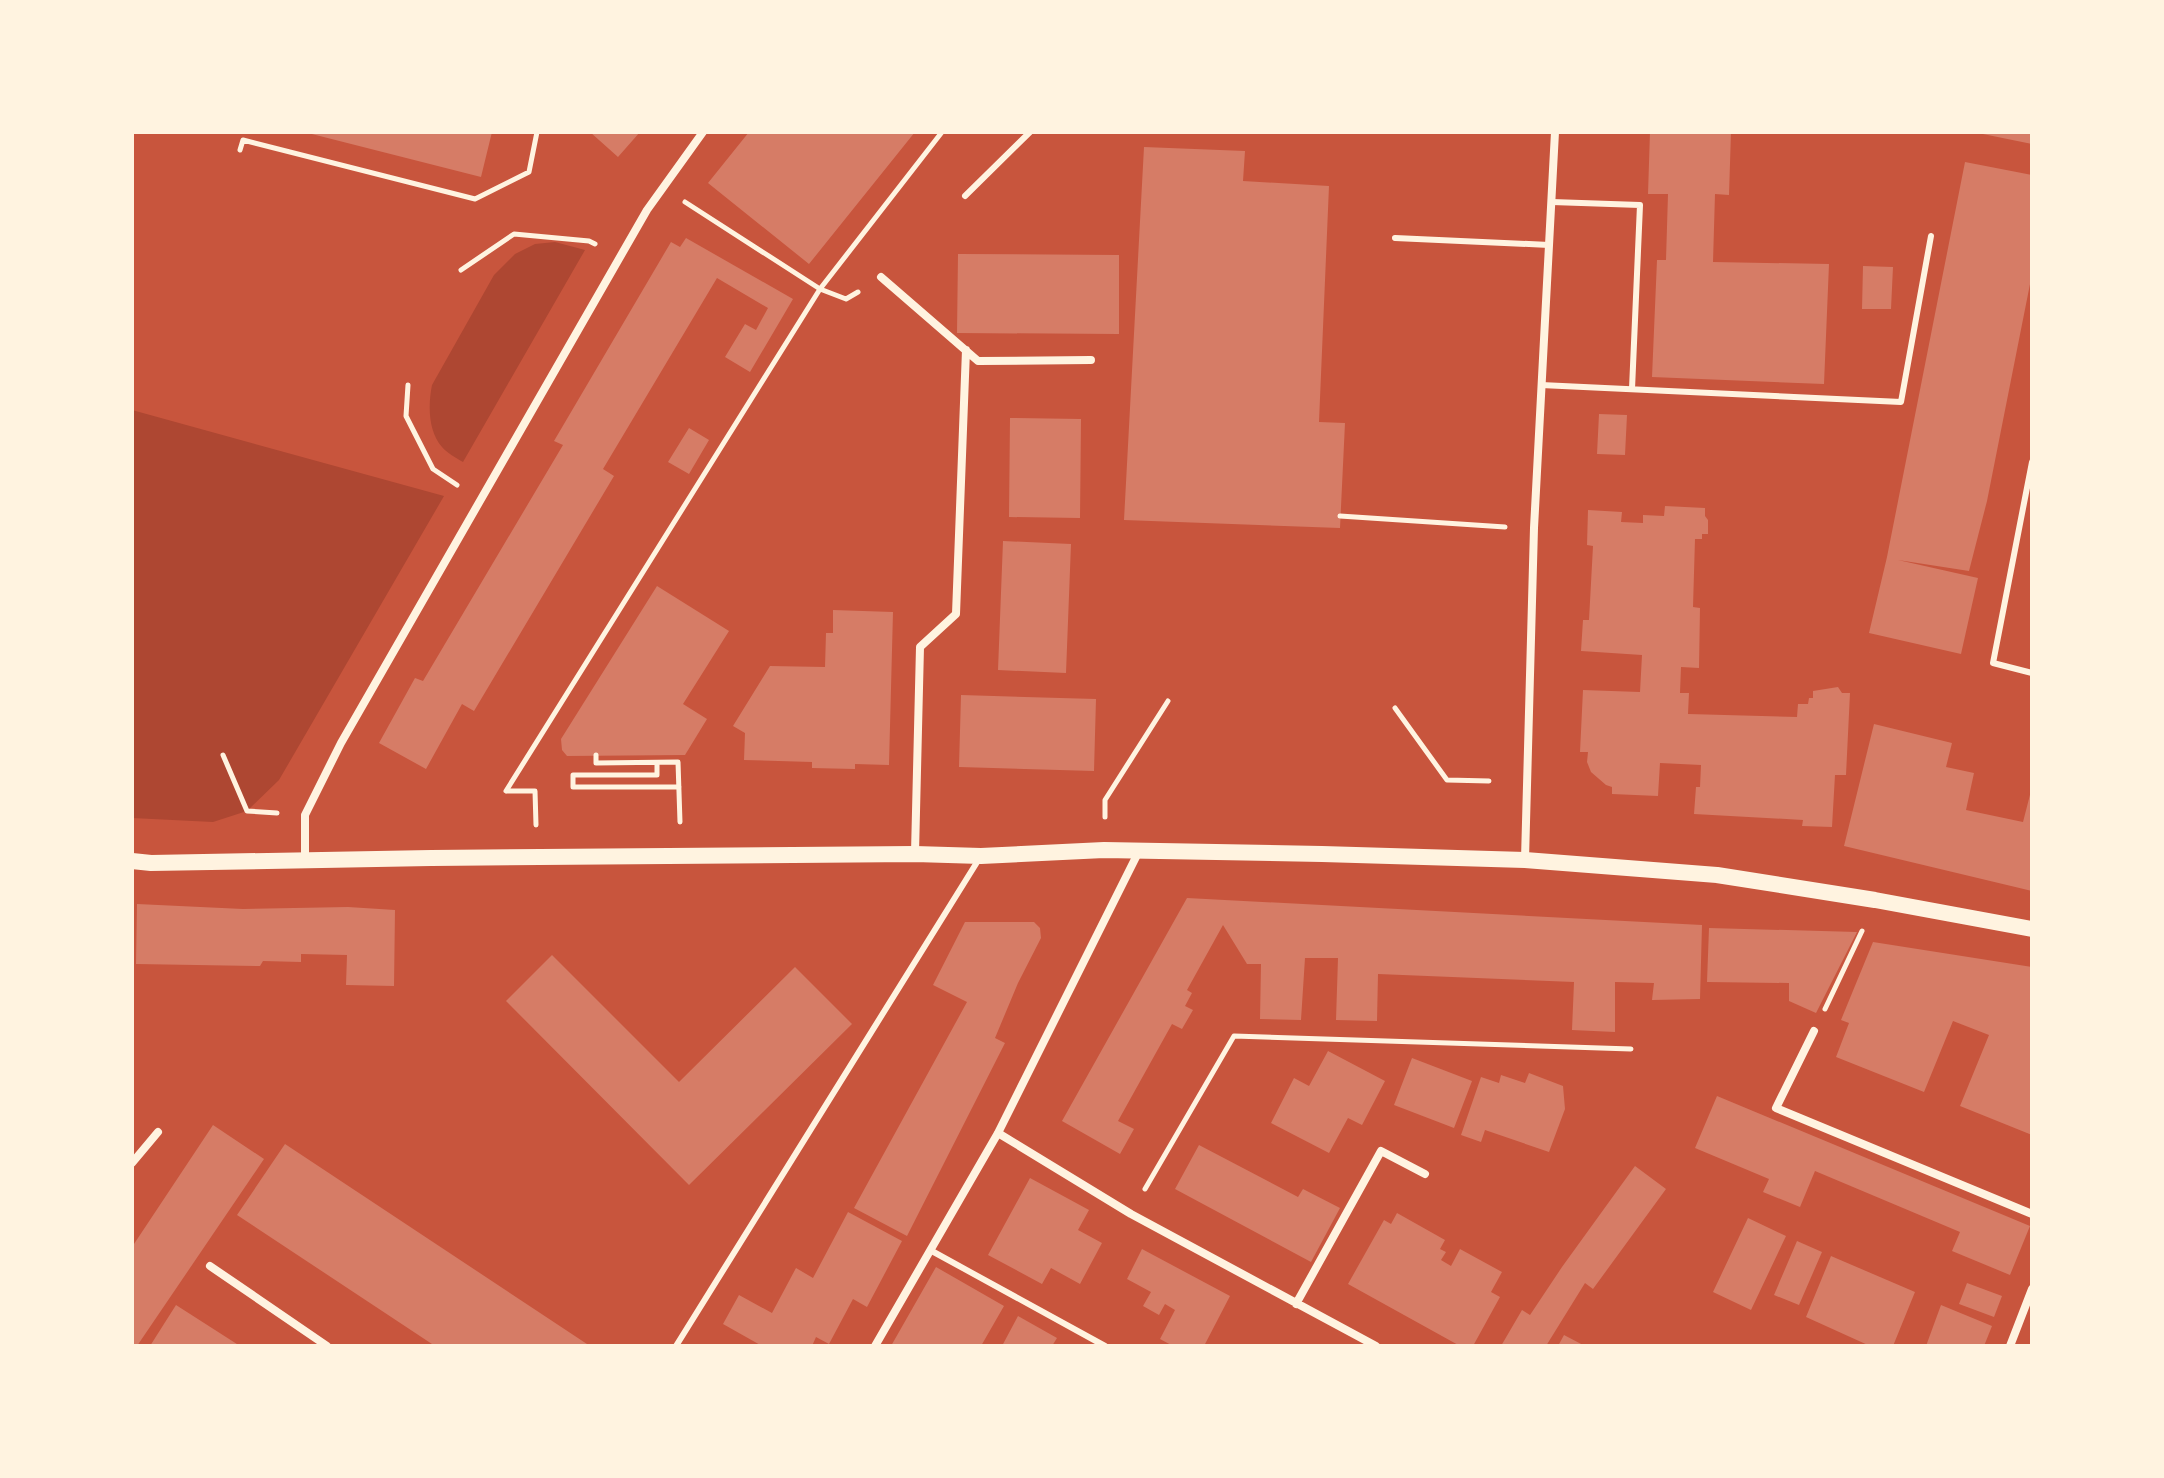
<svg xmlns="http://www.w3.org/2000/svg" width="2164" height="1478" font-family="Mulish,sans-serif">
  <rect width="100%" height="100%" fill="#c8553d"/>
  <path fill="#ae4732" d="M 555,242 L 585,250 L 463,462 C 456,458 447,453 442,447 C 428,431 428,405 432,385 L 494,275 L 515,254 L 535,244 Z
    M 132,410 L 444,496 L 279,780 L 247,811 L 213,822 L 132,818 Z"/>
  <path fill="#d67c66" d="M 304,132 L 492,132 L 481,177 Z
    M 590,132 L 640,132 L 618,157 Z
    M 749,132 L 915,132 L 809,264 L 708,183 Z
    M 1650,132 L 1731,132 L 1729,195 L 1715,194 L 1713,262 L 1829,264 L 1824,384 L 1652,377 L 1657,260 L 1666,260 L 1668,194 L 1648,194 Z
    M 1978,132 L 2032,132 L 2032,144 L 1978,133 Z
    M 1144,147 L 1245,151 L 1243,181 L 1329,186 L 1319,422 L 1345,423 L 1340,528 L 1124,520 Z
    M 1965,162 L 2032,175 L 2032,274 L 1987,501 L 1969,571 L 1898,560 L 1978,578 L 1961,654 L 1869,633 L 1887,557 Z
    M 686,238 L 793,299 L 750,372 L 725,357 L 745,324 L 756,330 L 768,308 L 717,278 L 603,469 L 614,476 L 474,711 L 462,704 L 426,769 L 379,743 L 415,678 L 423,681 L 563,445 L 554,441 L 671,242 L 680,247 Z
    M 958,254 L 1119,255 L 1119,334 L 957,333 Z
    M 1863,266 L 1893,267 L 1891,309 L 1862,309 Z
    M 1599,414 L 1627,415 L 1625,455 L 1597,454 Z
    M 1010,418 L 1081,419 L 1080,518 L 1009,517 Z
    M 689,428 L 709,440 L 689,474 L 668,462 Z
    M 1665,506 L 1705,508 L 1705,516 L 1708,520 L 1708,534 L 1702,534 L 1702,539 L 1695,539 L 1693,607 L 1700,608 L 1699,668 L 1681,667 L 1680,693 L 1689,693 L 1688,714 L 1797,717 L 1798,704 L 1808,704 L 1809,698 L 1813,698 L 1813,691 L 1838,687 L 1842,693 L 1850,693 L 1846,775 L 1835,775 L 1832,827 L 1802,826 L 1803,820 L 1694,814 L 1696,787 L 1700,787 L 1701,765 L 1660,763 L 1658,796 L 1612,794 L 1612,787 L 1606,785 L 1591,772 L 1587,762 L 1588,752 L 1580,752 L 1583,690 L 1640,692 L 1642,655 L 1581,651 L 1583,620 L 1589,620 L 1593,546 L 1587,545 L 1588,510 L 1622,512 L 1621,522 L 1643,523 L 1643,515 L 1664,516 Z
    M 1003,541 L 1071,544 L 1066,673 L 998,670 Z
    M 657,586 L 729,631 L 683,704 L 707,719 L 685,755 L 567,756 L 562,750 L 561,739 Z
    M 833,610 L 893,612 L 889,765 L 855,764 L 855,769 L 812,768 L 812,762 L 744,760 L 745,733 L 733,726 L 770,666 L 825,667 L 826,633 L 833,633 Z
    M 961,695 L 1096,699 L 1094,771 L 959,767 Z
    M 1874,724 L 1952,743 L 1946,767 L 1974,773 L 1966,810 L 2023,822 L 2032,787 L 2032,891 L 1844,846 Z
    M 1187,898 L 1702,925 L 1700,999 L 1652,1000 L 1654,983 L 1615,982 L 1615,1032 L 1572,1030 L 1574,982 L 1378,974 L 1377,1021 L 1336,1020 L 1338,958 L 1305,958 L 1301,1020 L 1260,1019 L 1261,964 L 1247,964 L 1223,925 L 1187,990 L 1192,993 L 1185,1006 L 1193,1010 L 1182,1029 L 1172,1024 L 1118,1121 L 1134,1129 L 1120,1154 L 1062,1121 Z
    M 137,904 L 243,909 L 348,907 L 395,910 L 394,986 L 346,985 L 347,955 L 301,954 L 301,962 L 263,961 L 260,966 L 136,964 Z
    M 965,922 L 1034,922 L 1040,928 L 1041,938 L 1018,983 L 995,1038 L 1005,1043 L 907,1236 L 854,1208 L 967,1002 L 933,985 Z
    M 1709,928 L 1857,932 L 1816,1013 L 1789,1001 L 1789,983 L 1707,982 Z
    M 1873,942 L 2032,967 L 2032,1135 L 1960,1106 L 1989,1035 L 1953,1021 L 1924,1092 L 1836,1057 L 1849,1023 L 1841,1020 Z
    M 552,955 L 679,1082 L 795,967 L 852,1024 L 689,1185 L 506,1001 Z
    M 1328,1051 L 1385,1081 L 1362,1125 L 1348,1118 L 1329,1153 L 1271,1123 L 1294,1078 L 1309,1086 Z
    M 1412,1058 L 1472,1081 L 1454,1128 L 1394,1105 Z
    M 1529,1073 L 1563,1086 L 1565,1109 L 1549,1152 L 1485,1130 L 1481,1142 L 1461,1135 L 1481,1077 L 1499,1083 L 1501,1075 L 1525,1083 Z
    M 1717,1096 L 2030,1226 L 2010,1275 L 1952,1251 L 1960,1232 L 1815,1171 L 1800,1207 L 1763,1192 L 1769,1179 L 1695,1148 Z
    M 213,1125 L 264,1159 L 137,1346 L 132,1343 L 132,1247 Z
    M 285,1144 L 590,1346 L 435,1346 L 237,1215 Z
    M 1199,1145 L 1298,1197 L 1303,1189 L 1340,1208 L 1311,1262 L 1175,1189 Z
    M 1635,1166 L 1666,1189 L 1593,1289 L 1585,1283 L 1546,1346 L 1501,1346 L 1522,1310 L 1530,1315 L 1562,1267 Z
    M 1030,1178 L 1089,1210 L 1078,1230 L 1102,1243 L 1080,1284 L 1051,1268 L 1042,1284 L 988,1255 Z
    M 848,1212 L 902,1241 L 867,1307 L 853,1299 L 829,1344 L 816,1337 L 812,1346 L 762,1346 L 723,1324 L 739,1295 L 772,1313 L 796,1268 L 813,1278 Z
    M 1397,1213 L 1445,1240 L 1440,1249 L 1446,1252 L 1441,1260 L 1451,1266 L 1460,1249 L 1502,1272 L 1491,1292 L 1500,1297 L 1473,1346 L 1460,1346 L 1348,1284 L 1384,1220 L 1391,1224 Z
    M 1748,1218 L 1786,1236 L 1751,1310 L 1713,1292 Z
    M 1797,1241 L 1822,1252 L 1799,1305 L 1774,1295 Z
    M 1142,1249 L 1230,1296 L 1204,1346 L 1173,1346 L 1160,1339 L 1175,1310 L 1165,1304 L 1159,1315 L 1143,1306 L 1151,1292 L 1127,1279 Z
    M 1831,1256 L 1915,1292 L 1893,1346 L 1870,1346 L 1806,1317 Z
    M 936,1267 L 1004,1306 L 981,1346 L 891,1346 Z
    M 1967,1283 L 2002,1296 L 1994,1317 L 1959,1304 Z
    M 176,1305 L 240,1346 L 150,1346 Z
    M 1941,1305 L 1992,1326 L 1984,1346 L 1926,1346 Z
    M 1018,1316 L 1057,1338 L 1052,1346 L 1002,1346 Z
    M 1564,1335 L 1585,1346 L 1558,1346 Z"/>
  <g fill="none" stroke-linecap="round" stroke-linejoin="round">
    <path stroke="#fff3e0" stroke-width="5" d="M 240,150 L 243,140 L 475,199 L 529,172 L 537,132
      M 685,202 L 820,289 L 846,299 L 858,292
      M 461,270 L 514,234 L 589,241 L 595,244
      M 408,385 L 406,416 L 433,469 L 457,485
      M 1340,516 L 1505,527
      M 1395,708 L 1447,780 L 1489,781
      M 223,755 L 247,811 L 277,813
      M 596,755 L 596,763 L 678,762 L 680,822
      M 657,763 L 657,775 L 573,775 L 573,787 L 679,787
      M 506,791 L 820,289 L 942,132
      M 507,791 L 535,791 L 536,825
      M 1105,817 L 1105,800 L 1168,701
      M 1825,1009 L 1862,931
      M 1145,1189 L 1234,1036 L 1631,1049"/>
    <path stroke="#fff3e0" stroke-width="6" d="M 965,196 L 1030,132
      M 1552,202 L 1640,205 L 1632,389
      M 1395,238 L 1549,245
      M 1541,385 L 1901,402 L 1931,236
      M 2032,462 L 1993,663 L 2032,673
      M 930,1250 L 1105,1346
      M 676,1346 L 979,859"/>
    <path stroke="#fff3e0" stroke-width="8" d="M 881,277 L 978,361 L 1091,360
      M 915,853 L 920,647 L 956,614 L 966,350
      M 305,859 L 305,815 L 341,743 L 647,210 L 703,132
      M 1525,859 L 1534,528 L 1555,132
      M 1814,1031 L 1776,1108 L 2032,1214
      M 998,1133 L 1131,1214 L 1376,1346
      M 132,1163 L 158,1132
      M 210,1266 L 327,1346
      M 1296,1304 L 1381,1151 L 1425,1174
      M 875,1346 L 998,1133 L 1139,851
      M 2010,1346 L 2032,1289"/>
    <path stroke="#fff3e0" stroke-width="16" d="M 132,861 L 151,863 L 431,858 L 915,854 L 981,856 L 1104,850 L 1322,854 L 1525,860 L 1717,875 L 1875,900 L 2032,929"/>
  </g>
  <rect width="2164" height="1478" fill="none" stroke="#fff3e0" stroke-width="268"/>
</svg>
